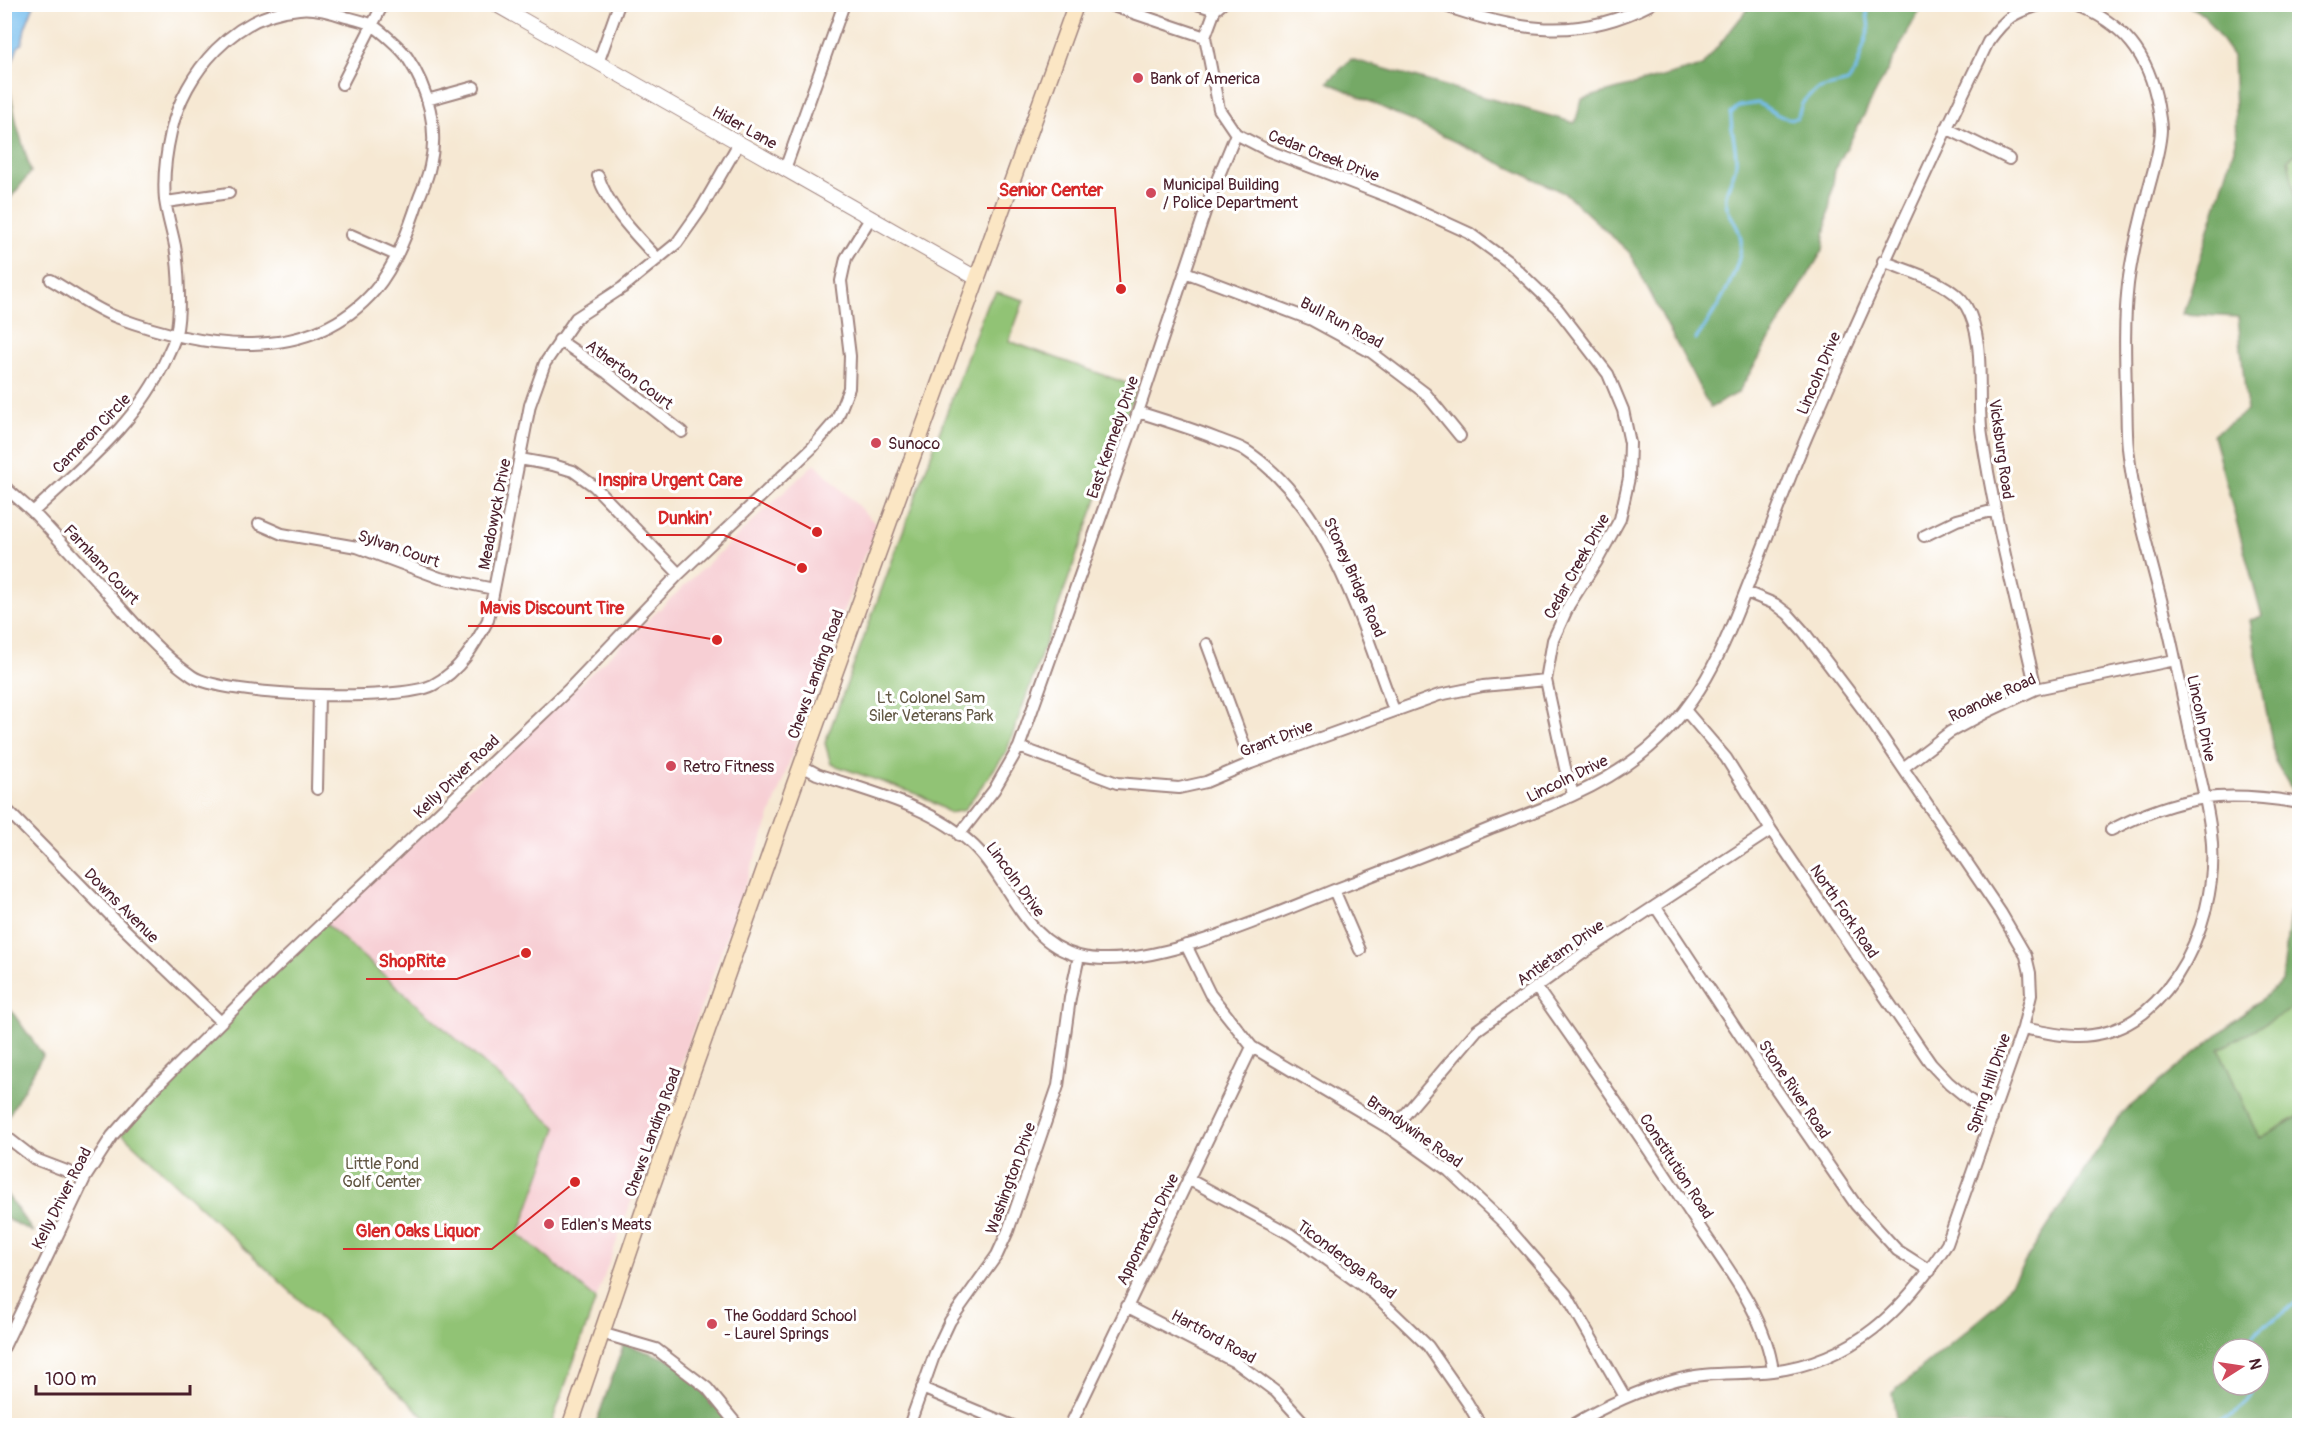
<svg xmlns="http://www.w3.org/2000/svg" width="2304" height="1430" font-family="Pangolin,sans-serif">
  <rect width="100%" height="100%" fill="#fff"/>
  <filter id="ink" filterUnits="userSpaceOnUse"><feTurbulence type="fractalNoise" baseFrequency=".0167" numOctaves="2"/><feDisplacementMap in="SourceGraphic" scale="12" xChannelSelector="R" yChannelSelector="G"/><feConvolveMatrix kernelMatrix="1 2 1 2 8 2 1 2 1" color-interpolation-filters="sRGB"/></filter>
  <filter id="wash" filterUnits="userSpaceOnUse"><feTurbulence type="fractalNoise" baseFrequency=".008" numOctaves="4" result="noise"/><feDisplacementMap in="SourceGraphic" scale="24" xChannelSelector="R" yChannelSelector="G"/><feGaussianBlur stdDeviation="1.35" result="paint"/><feColorMatrix in="noise" values="0 0 0 0 0 0 0 0 0 0 0 0 0 0 0 0 0 1.4 0 .05"/><feComposite in="paint" operator="in"/></filter>
  <g filter="url(#wash)">
    <rect width="100%" height="100%" fill="#f6e8d3"/>
    <path fill="#f7cfd4" d="M 815,463 L 879,527 L 871,547 L 864,555 L 596,1299 L 519,1234 L 325,923 Z"/>
    <path fill="#91c374" stroke="#6e7150" stroke-width="1.5" d="M 2299,152 L 2299,224 L 2288,159 Z
      M 997,292 L 1024,300 L 1009,341 L 1137,387 L 1006,753 L 964,810 L 950,813 L 922,796 L 831,764 L 825,743 L 987,303 Z
      M 325,923 L 557,1128 L 519,1234 L 596,1299 L 551,1425 L 433,1425 L 116,1128 Z
      M 2299,1005 L 2299,1116 L 2259,1139 L 2219,1049 Z"/>
    <path fill="#74a966" stroke="#5f6448" stroke-width="1.5" fill-rule="evenodd" d="M 1751,5 L 1922,5 L 1835,170 L 1823,250 L 1738,393 L 1710,408 L 1629,252 L 1566,194 L 1328,82 L 1351,59 L 1575,123 L 1582,99 L 1702,66 Z
      M 2187,5 L 2299,5 L 2299,152 L 2288,159 L 2300,224 L 2299,802 L 2275,761 L 2250,620 L 2262,616 L 2213,435 L 2247,411 L 2238,317 L 2183,314 L 2236,142 L 2233,56 L 2204,15 Z
      M 7,76 L 17,125 L 31,172 L 5,205 L 4,81 Z
      M 2299,834 L 2299,1005 L 2219,1049 L 2259,1139 L 2299,1116 L 2299,1425 L 1890,1425 L 1897,1423 L 1892,1393 L 1996,1306 L 2121,1114 L 2282,982 ZM 2223,1349 L 2259,1349 L 2259,1385 L 2223,1385 Z
      M 5,1002 L 43,1055 L 5,1122 Z
      M 5,1192 L 33,1232 L 5,1218 Z
      M 624,1344 L 676,1362 L 734,1425 L 595,1426 Z"/>
    <path fill="#75beee" stroke="#606e8c" stroke-width="1.5" d="M 5,4 L 34,5 L 25,28 L 22,44 L 18,47 L 5,82 Z"/>
    <g fill="none" stroke-linecap="round" stroke-linejoin="round">
      <path stroke="#75beee" stroke-width="3" d="M 1696,339 C 1712,317 1743,269 1741,240 C 1740,226 1728,216 1726,202 C 1724,188 1735,177 1736,163 C 1737,147 1730,129 1731,113 L 1739,106 L 1757,103 C 1771,108 1779,121 1796,118 C 1801,113 1799,107 1804,101 C 1815,86 1832,87 1848,82 L 1856,70 L 1869,29 L 1866,4
        M 2249,1349 L 2249,1343 C 2259,1322 2286,1317 2300,1298
        M 2193,1426 C 2218,1424 2248,1414 2254,1385"/>
    </g>
  </g>
  <g filter="url(#ink)">
    <g fill="none" stroke-linecap="round" stroke-linejoin="round">
      <defs>
        <path id="minor" d="M 1107,4 L 1205,37
          M 1197,4 L 1215,10
          M 1439,4 C 1515,30 1576,43 1651,4
          M 1205,37 L 1215,10 L 1222,4
          M 598,63 L 619,4
          M 342,84 L 383,4
          M 427,100 L 474,87
          M 1946,128 L 2009,159
          M 1236,134 L 1269,151 L 1397,200 L 1469,233 L 1510,263 L 1557,308 L 1608,374 L 1623,410 L 1630,443 L 1629,478 L 1620,519 L 1597,561 L 1569,605 L 1553,640 L 1546,680 L 1565,768 L 1573,794
          M 785,169 L 844,4
          M 598,176 C 610,210 634,233 658,259
          M 166,202 L 229,193
          M 351,235 L 396,255
          M 1883,261 C 1909,272 1950,281 1966,306 C 1987,341 1976,396 1982,436 C 1995,521 2017,605 2036,689
          M 1185,272 L 1312,320 L 1371,352 L 1425,393 L 1460,436
          M 559,340 L 607,373 L 682,432
          M 1138,412 C 1164,420 1190,428 1215,438 C 1225,442 1236,445 1245,450 C 1329,504 1360,621 1394,710
          M 520,459 L 553,465 L 573,471 L 594,486 L 679,574
          M 4,486 C 14,496 25,504 34,513 C 52,532 69,551 87,570 C 120,606 152,648 192,676 C 223,697 400,702 433,685 C 460,671 475,645 488,620 L 530,405 L 545,363 L 576,318 L 622,288 L 677,243 L 701,209 L 739,143
          M 33,512 C 82,466 138,422 166,359 C 169,351 174,343 176,334 C 181,312 179,269 175,246 C 172,231 167,215 165,200 C 163,178 166,154 171,132 C 184,72 235,14 299,9 C 314,7 331,12 346,17 C 354,19 364,21 372,25 C 380,30 401,48 407,57 C 428,88 439,129 430,166 C 428,177 423,188 419,198 C 409,229 396,265 375,290 C 309,367 200,348 116,317 C 93,308 72,292 51,280
          M 259,524 L 282,534 L 357,547 L 440,578 L 494,589
          M 1924,536 L 1957,520 L 1995,510
          M 1207,644 L 1251,763
          M 1685,710 L 1726,758 L 1771,830 L 1931,1064 L 1949,1083 L 1992,1118
          M 1019,747 L 1117,783 L 1179,788 L 1206,782 L 1251,763 L 1439,695 L 1483,686 L 1546,680
          M 802,766 L 817,774 C 869,792 933,806 974,846 C 1011,882 1023,942 1079,956 C 1148,973 1272,914 1337,889 C 1389,869 1440,849 1491,828 C 1542,809 1596,790 1639,756 C 1702,707 1724,646 1752,575 C 1772,526 1789,477 1810,429 C 1867,299 1926,170 1988,42 C 2007,16 2013,13 2043,4
          M 1903,768 L 1950,732 L 1985,713 L 2036,689 L 2175,660
          M 317,789 L 319,695
          M 4,807 L 115,920 L 221,1022
          M 2111,830 C 2179,795 2224,790 2300,803
          M 959,835 L 994,790 L 1019,747 L 1138,412 L 1210,197 L 1236,134 L 1219,109 L 1205,37
          M 1334,890 L 1360,950
          M 1655,906 L 1769,1079 L 1856,1205 L 1897,1250 L 1930,1271
          M 1186,945 L 1210,994 L 1252,1047 L 1392,1130 L 1449,1171 L 1503,1222 L 1566,1294 L 1625,1397
          M 1536,987 C 1589,1062 1641,1137 1691,1214 C 1723,1263 1765,1312 1773,1371
          M 2023,1028 C 2040,1031 2059,1036 2077,1036 C 2122,1036 2152,1012 2176,977 C 2203,936 2217,883 2211,833 C 2207,799 2197,766 2190,732 C 2182,694 2175,656 2166,619 C 2152,562 2134,506 2128,448 C 2126,430 2127,411 2126,393 C 2125,356 2124,320 2128,284 C 2132,254 2139,225 2147,195 C 2152,174 2160,152 2161,130 C 2161,122 2159,114 2158,106 C 2149,55 2124,23 2074,4
          M 1392,1130 L 1477,1030 L 1582,954 L 1771,830
          M 4,1135 L 35,1159 L 85,1178
          M 1188,1179 L 1290,1234 L 1374,1294 L 1428,1346 L 1467,1402 L 1481,1426
          M 1126,1306 L 1237,1363 L 1276,1392 L 1307,1426
          M 601,1333 L 656,1349 L 707,1388 L 738,1426
          M 4,1347 L 85,1178 L 112,1136 L 149,1094 L 273,970 L 568,690 L 679,574 L 812,448 L 837,419 L 849,388 L 850,356 L 841,281 L 846,258 L 871,217
          M 922,1388 L 1013,1426
          M 909,1426 L 935,1353 L 950,1321 L 997,1255 L 1008,1231 L 1058,1086 L 1070,998 L 1079,956
          M 1070,1426 L 1252,1047
          M 1571,1426 C 1604,1406 1639,1390 1676,1380 C 1707,1371 1740,1375 1772,1371 C 1854,1361 1904,1310 1947,1244 L 2023,1028 L 2031,995 L 2030,973 L 2026,956 L 2001,913 L 1867,715 L 1804,632 L 1788,614 L 1775,604 L 1746,592"/>
        <path id="tertiary" d="M 495,4 L 978,279"/>
        <path id="secondary" d="M 570,1426 L 646,1203 L 795,783 L 1076,4"/>
      </defs>
      <use href="#minor" stroke="#a0847f" stroke-width="14"/>
      <use href="#tertiary" stroke="#a0847f" stroke-width="16"/>
      <use href="#secondary" stroke="#a0847f" stroke-width="18"/>
      <use href="#minor" stroke="#fff" stroke-width="10"/>
      <use href="#tertiary" stroke="#fff" stroke-width="14"/>
      <use href="#secondary" stroke="#fbe6c4" stroke-width="15"/>
    </g>
  </g>
  <g fill="#d1495b" stroke="#fff" stroke-width="2">
    <circle cx="1138" cy="78" r="6"/>
    <circle cx="1151" cy="193" r="6"/>
    <circle cx="876" cy="443" r="6"/>
    <circle cx="671" cy="766" r="6"/>
    <circle cx="549" cy="1224" r="6"/>
    <circle cx="712" cy="1324" r="6"/>
  </g>
  <g text-anchor="middle" stroke-width="6" stroke-linejoin="round" paint-order="stroke">
    <g font-size="16" fill="#4a1f2b" stroke="#fff" text-anchor="start">
      <text x="1150" y="84">Bank of America</text>
      <text x="1163" y="190">Municipal Building<tspan x="1163" dy="18">/ Police Department</tspan></text>
      <text x="888" y="449">Sunoco</text>
      <text x="683" y="772">Retro Fitness</text>
      <text x="561" y="1230">Edlen's Meats</text>
      <text x="724" y="1321">The Goddard School<tspan x="724" dy="18">- Laurel Springs</tspan></text>
    </g>
    <g font-size="16" fill="#4a1f2b" stroke="#fff">
      <text transform="translate(745 127) rotate(29)" y="6">Hider Lane</text>
      <text transform="translate(1324 155) rotate(21)" y="6">Cedar Creek Drive</text>
      <text transform="translate(1342 322) rotate(28)" y="6">Bull Run Road</text>
      <text transform="translate(1818 373) rotate(-67)" y="6">Lincoln Drive</text>
      <text transform="translate(630 374) rotate(37)" y="6">Atherton Court</text>
      <text transform="translate(91 433) rotate(-46)" y="6">Cameron Circle</text>
      <text transform="translate(1112 437) rotate(-71)" y="6">East Kennedy Drive</text>
      <text transform="translate(2002 449) rotate(82)" y="6">Vicksburg Road</text>
      <text transform="translate(494 514) rotate(-79)" y="6">Meadowyck Drive</text>
      <text transform="translate(399 548) rotate(19)" y="6">Sylvan Court</text>
      <text transform="translate(102 564) rotate(47)" y="6">Farnham Court</text>
      <text transform="translate(1576 566) rotate(-61)" y="6">Cedar Creek Drive</text>
      <text transform="translate(1355 577) rotate(66)" y="6">Stoney Bridge Road</text>
      <text transform="translate(815 674) rotate(-70)" y="6">Chews Landing Road</text>
      <text transform="translate(1992 697) rotate(-25)" y="6">Roanoke Road</text>
      <text transform="translate(2202 718) rotate(78)" y="6">Lincoln Drive</text>
      <text transform="translate(1276 738) rotate(-21)" y="6">Grant Drive</text>
      <text transform="translate(456 776) rotate(-44)" y="6">Kelly Driver Road</text>
      <text transform="translate(1567 778) rotate(-26)" y="6">Lincoln Drive</text>
      <text transform="translate(1016 879) rotate(54)" y="6">Lincoln Drive</text>
      <text transform="translate(122 905) rotate(45)" y="6">Downs Avenue</text>
      <text transform="translate(1845 911) rotate(56)" y="6">North Fork Road</text>
      <text transform="translate(1560 952) rotate(-35)" y="6">Antietam Drive</text>
      <text transform="translate(1988 1083) rotate(-71)" y="6">Spring Hill Drive</text>
      <text transform="translate(1795 1089) rotate(56)" y="6">Stone River Road</text>
      <text transform="translate(1415 1131) rotate(35)" y="6">Brandywine Road</text>
      <text transform="translate(652 1132) rotate(-70)" y="6">Chews Landing Road</text>
      <text transform="translate(1677 1166) rotate(57)" y="6">Constitution Road</text>
      <text transform="translate(1010 1178) rotate(-70)" y="6">Washington Drive</text>
      <text transform="translate(61 1198) rotate(-63)" y="6">Kelly Driver Road</text>
      <text transform="translate(1147 1229) rotate(-64)" y="6">Appomattox Drive</text>
      <text transform="translate(1347 1259) rotate(37)" y="6">Ticonderoga Road</text>
      <text transform="translate(1214 1336) rotate(29)" y="6">Hartford Road</text>
    </g>
    <g font-size="16" fill="#635845" stroke="#fff">
      <text x="931" y="703">Lt. Colonel Sam<tspan x="931" dy="18">Siler Veterans Park</tspan></text>
      <text x="382" y="1169">Little Pond<tspan x="382" dy="18">Golf Center</tspan></text>
    </g>
  </g>
  <path fill="none" stroke="#d62828" stroke-width="2" d="M1121 289L1115 208H987M817 532L754 498H585M802 568L724 535H646M717 640L636 626H468M526 953L457 979H366M575 1182L492 1249H343"/>
  <g fill="#d62828" stroke="#fff" stroke-width="2">
    <circle cx="1121" cy="289" r="6"/>
    <circle cx="817" cy="532" r="6"/>
    <circle cx="802" cy="568" r="6"/>
    <circle cx="717" cy="640" r="6"/>
    <circle cx="526" cy="953" r="6"/>
    <circle cx="575" cy="1182" r="6"/>
  </g>
  <g font-size="18" text-anchor="middle" font-weight="bold" fill="#d62828" stroke="#fff" stroke-width="6" stroke-linejoin="round" paint-order="stroke">
    <text x="1051" y="196">Senior Center</text>
    <text x="670" y="486">Inspira Urgent Care</text>
    <text x="685" y="524">Dunkin'</text>
    <text x="552" y="614">Mavis Discount Tire</text>
    <text x="412" y="967">ShopRite</text>
    <text x="418" y="1237">Glen Oaks Liquor</text>
  </g>
  <rect width="2304" height="1430" fill="none" stroke="#fff" stroke-width="24"/>
  <g transform="translate(2241 1367) rotate(78)"><circle r="28" fill="#ffffff" stroke="#b7a5aa" stroke-width="1.5"/>
  <path d="M0-4.5L10 22L0 15L-10 22Z" fill="#d1495b"/>
  <text y="-9" font-size="16" font-weight="bold" text-anchor="middle" fill="#4a1f2b">N</text>
  </g>
  <path d="M36 1385v9h154v-9" fill="none" stroke="#4a1f2b" stroke-width="3"/>
  <text x="45" y="1385" font-size="18" fill="#4a1f2b" stroke="#ffffff" stroke-width="4.5" paint-order="stroke">100 m</text>
</svg>
